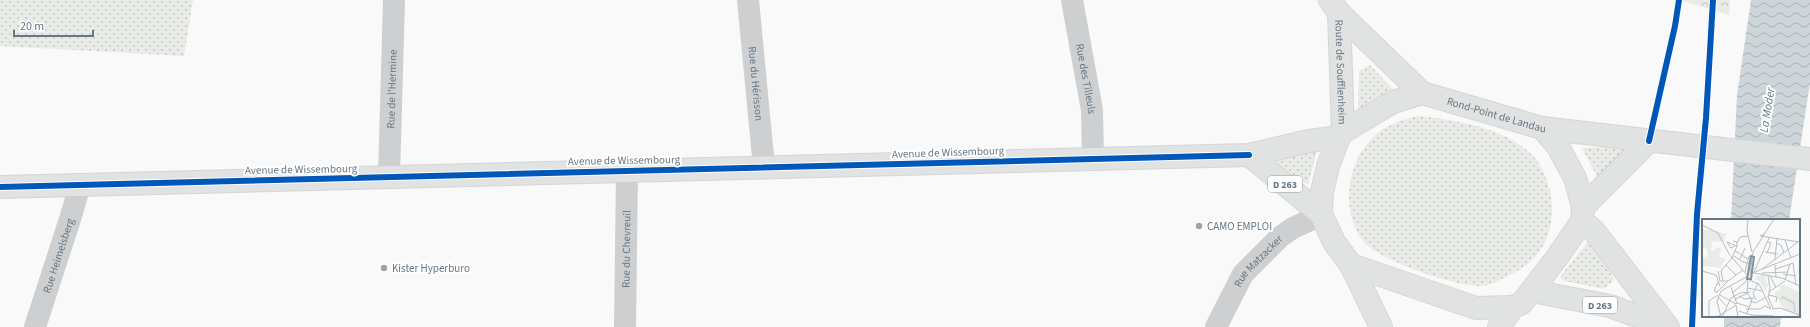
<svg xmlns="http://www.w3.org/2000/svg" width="1810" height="327" font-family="'Source Sans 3',sans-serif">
  <defs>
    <pattern id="green-dots" width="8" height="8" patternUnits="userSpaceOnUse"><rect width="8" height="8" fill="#e8ebe6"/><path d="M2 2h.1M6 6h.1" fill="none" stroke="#c0c3c0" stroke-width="1.8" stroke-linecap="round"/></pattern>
    <pattern id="forest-crowns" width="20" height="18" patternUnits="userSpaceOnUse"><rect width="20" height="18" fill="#e8ebe6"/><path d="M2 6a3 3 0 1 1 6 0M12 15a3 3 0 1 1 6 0" fill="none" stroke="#c0c3c0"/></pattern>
    <pattern id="water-waves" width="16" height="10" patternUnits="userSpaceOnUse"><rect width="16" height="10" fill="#ced6d9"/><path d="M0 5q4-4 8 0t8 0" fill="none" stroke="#abb2b5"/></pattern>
  </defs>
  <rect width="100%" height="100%" fill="#f9f9f9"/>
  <path fill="url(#green-dots)" d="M 0,0 L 193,0 L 184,56 L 0,46 Z
    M 1370,65 L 1394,91 L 1358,110 L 1359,71 Z
    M 1418,116 C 1449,119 1487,125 1514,141 C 1525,148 1538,158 1543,171 C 1556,197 1556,234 1535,257 C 1527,266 1517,272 1506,277 C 1499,281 1490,285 1483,286 C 1458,288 1378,260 1363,241 C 1340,211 1347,164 1372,138 C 1384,125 1402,120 1418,116 Z
    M 1627,146 L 1598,179 L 1582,148 Z
    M 1317,151 L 1308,185 L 1266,158 Z
    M 1589,240 L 1595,241 L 1614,280 L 1604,289 L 1564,281 L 1560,277 Z"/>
  <path fill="url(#forest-crowns)" d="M 1680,0 L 1730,0 L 1729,15 Z"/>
  <path fill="url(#water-waves)" d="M 1751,0 L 1810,0 L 1810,83 L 1789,220 L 1731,220 L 1737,95 Z
    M 1724,316 L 1781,316 L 1780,327 L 1724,327 Z"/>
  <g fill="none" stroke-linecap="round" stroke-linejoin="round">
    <defs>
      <g id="secondary">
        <path d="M 1330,0 L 1339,13 L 1422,93"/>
        <path id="s7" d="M 1339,13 L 1343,132"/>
        <path d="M 1351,265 L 1381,327"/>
        <path d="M 1499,327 L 1513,307"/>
      </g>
      <g id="primary">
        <path id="s8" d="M 1542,128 L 1557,145 L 1575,178 L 1583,207 L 1582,221 L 1556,259 L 1522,303 L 1513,307 L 1476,308 L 1351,265 L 1334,242 L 1321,214 L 1322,192 L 1328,166 L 1339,137 L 1343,132 L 1393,102 L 1422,93 L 1542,128 L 1810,159"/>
        <path d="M 1249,155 L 1321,214"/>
        <path d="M 0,187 L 1249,155 L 1309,141 L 1339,137"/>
        <path d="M 1583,207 L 1649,141"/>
        <path d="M 1582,221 L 1594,231 L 1668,327"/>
        <path d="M 1532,291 L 1610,306 L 1667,327"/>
      </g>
    </defs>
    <use href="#secondary" stroke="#d5d6d7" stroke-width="24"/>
    <use href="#primary" stroke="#d5d6d7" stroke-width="24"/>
    <g stroke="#cecfd0" stroke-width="22">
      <path id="s1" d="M 748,0 L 764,167"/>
      <path id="s2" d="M 1072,0 L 1092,110 L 1093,158"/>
      <path id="s3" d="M 389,177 L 394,0"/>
      <path id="s4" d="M 35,327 L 71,216 L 80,185"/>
      <path id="s5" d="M 625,327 L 627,171"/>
      <path id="s6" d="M 1216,327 L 1243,274 L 1280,237 L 1293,228 L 1321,215"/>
    </g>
    <use href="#secondary" stroke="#e1e2e2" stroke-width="22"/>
    <use href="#primary" stroke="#e1e2e2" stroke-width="22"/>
    <defs>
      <path id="cycleway" d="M 1649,141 L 1675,26 L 1679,0
        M 0,187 L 1249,155
        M 1692,327 L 1697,214 L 1706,118 L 1713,0"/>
    </defs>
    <use href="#cycleway" stroke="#fff" stroke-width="8"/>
    <use href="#cycleway" stroke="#0057b8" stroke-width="6"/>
  </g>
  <g fill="#99a4ac" stroke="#fff" stroke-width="1.5">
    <circle cx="1199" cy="226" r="4"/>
    <circle cx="384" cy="268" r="4"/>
  </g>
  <g text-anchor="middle" stroke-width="4" stroke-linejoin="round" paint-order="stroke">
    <g fill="#fff" stroke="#939fa8" stroke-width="1">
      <rect x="1268" y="176" width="34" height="16" rx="3"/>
      <rect x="1583" y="297" width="34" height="16" rx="3"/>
    </g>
    <g font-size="10" font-weight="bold" fill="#657683">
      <text x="1285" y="188">D 263</text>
      <text x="1600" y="309">D 263</text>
    </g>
    <g font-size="11" fill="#657683" stroke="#fff">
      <text dy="4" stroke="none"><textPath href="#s7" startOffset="59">Route de Soufflenheim</textPath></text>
      <text dy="4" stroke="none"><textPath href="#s2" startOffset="80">Rue des Tilleuls</textPath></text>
      <text dy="4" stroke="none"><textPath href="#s1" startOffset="84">Rue du Hérisson</textPath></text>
      <text dy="4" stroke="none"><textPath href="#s3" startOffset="88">Rue de l'Hermine</textPath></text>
      <text dy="4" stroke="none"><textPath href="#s8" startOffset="697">Rond-Point de Landau</textPath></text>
      <text transform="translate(948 152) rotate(-2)" y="4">Avenue de Wissembourg</text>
      <text transform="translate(624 160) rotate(-1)" y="4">Avenue de Wissembourg</text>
      <text transform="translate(301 169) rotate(-1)" y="4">Avenue de Wissembourg</text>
      <text dy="4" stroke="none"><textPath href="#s5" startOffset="78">Rue du Chevreuil</textPath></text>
      <text dy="4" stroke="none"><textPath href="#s4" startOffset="75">Rue Heimelsberg</textPath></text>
      <text dy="4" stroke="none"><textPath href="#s6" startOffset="79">Rue Matzacker</textPath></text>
    </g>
    <g font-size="11" fill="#657683" stroke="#fff" text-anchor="start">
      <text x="1207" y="230">CAMO EMPLOI</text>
      <text x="392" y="272">Kister Hyperburo</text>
    </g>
    <g font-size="12" font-style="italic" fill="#60757c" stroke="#fff">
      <text transform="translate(1767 110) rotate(-81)" y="4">La Moder</text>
    </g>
  </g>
  <g transform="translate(1702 219)">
    <rect width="98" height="98" fill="#f9f9f9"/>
    <path d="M 0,10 L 6,12 L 7,10 L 24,15 L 22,22 L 10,23 L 9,31 L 12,32 L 14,28 L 19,30 L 17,38 L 24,40 L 19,47 L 21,49 L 0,47 L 0,39 L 6,37 L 5,30 L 1,29 ZM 62,56 L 66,67 L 63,72 L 57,62 L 53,60 L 55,57 ZM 82,66 L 98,73 L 98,98 L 82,90 L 72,74 L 76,71 L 77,73 L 78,67 Z" fill="#e8ebe6"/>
    <path fill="none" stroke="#ced6d9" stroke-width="2" d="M 79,80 L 81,78 L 92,84 L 93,93"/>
    <path fill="none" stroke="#b5bdc3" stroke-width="1" d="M 46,0 L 45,12 L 50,33M 0,6 L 16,14 L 27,35 L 45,56M 62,15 L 58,17 L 98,23M 83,21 L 89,39M 35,24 L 38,18 L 46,17M 74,24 L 79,26 L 82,34M 33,27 L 29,29 L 25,23 L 35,27M 33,32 L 46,40M 63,33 L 76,35M 65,34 L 69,24 L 66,23M 32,37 L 41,43 L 49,45M 38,40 L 43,29M 73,40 L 75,20M 24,46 L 34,56M 73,46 L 74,58M 60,50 L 96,23M 74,50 L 91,44 L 94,66M 0,52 L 14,56 L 18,67M 16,52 L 18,62 L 26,62 L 41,51M 43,53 L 47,37 L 50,39M 52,53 L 67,19M 48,54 L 51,33 L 72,0M 52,54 L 80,59 L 98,67M 60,54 L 86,53M 48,55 L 98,35M 81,55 L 94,57M 66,57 L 68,69 L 66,78M 68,57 L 74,68M 47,61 L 57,65 L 69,90M 83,61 L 88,45M 21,62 L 19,52 L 30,39 L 35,27 L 35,23 L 31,22M 29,68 L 35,85M 46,69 L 60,72M 15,73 L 12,72 L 16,63M 67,73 L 83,62M 14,74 L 26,62M 30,74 L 46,61M 18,76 L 34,85M 67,76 L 75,78 L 74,83M 37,77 L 42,80 L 52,79M 16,78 L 24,87M 66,78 L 71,89M 33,80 L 46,74M 54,81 L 51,74 L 56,64M 48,82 L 53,84 L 63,79M 35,84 L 47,88M 34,86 L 36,98M 44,90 L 58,90 L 63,87 L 69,90M 70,90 L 78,89 L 98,96M 37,92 L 49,96 L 72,97M 45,94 L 50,81 L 45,74 L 46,62M 7,98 L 7,82 L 16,76M 15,98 L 34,86M 19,98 L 15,82 L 19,72 L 46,57M 20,98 L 29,79 L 38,74 L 48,73"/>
    <path fill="#84929c" fill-opacity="0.15" stroke="#84929c" stroke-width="2" d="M 49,37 L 52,38 L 49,60 L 45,60 Z"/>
    <rect width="98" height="98" fill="none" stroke="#657683" stroke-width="2"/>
  </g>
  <path d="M14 30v6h79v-6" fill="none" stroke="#657683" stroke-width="2"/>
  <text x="20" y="30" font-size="12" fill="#657683" stroke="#ffffff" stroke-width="3" paint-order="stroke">20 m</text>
</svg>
